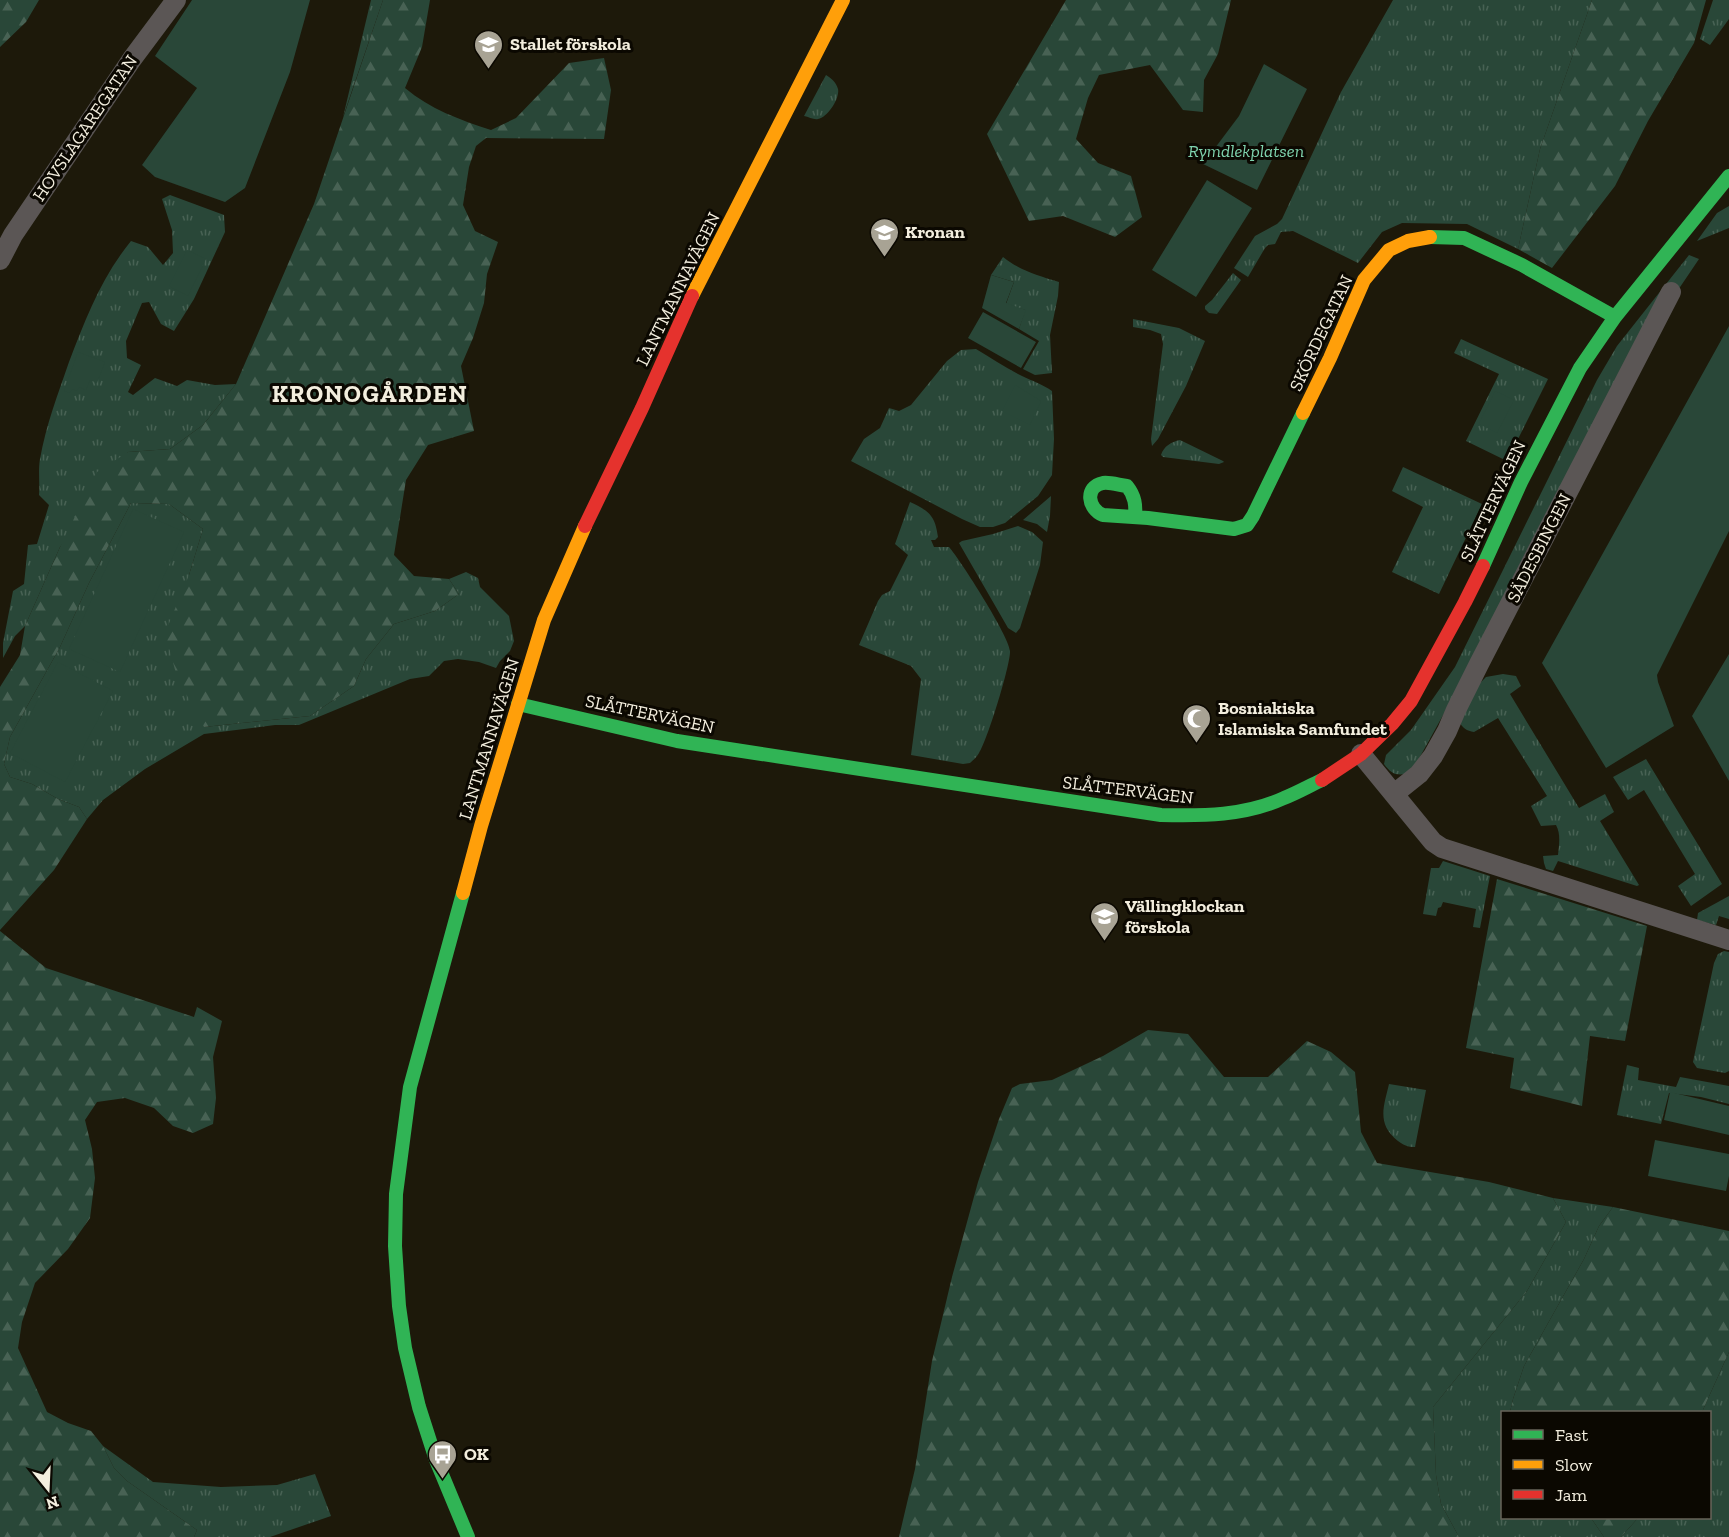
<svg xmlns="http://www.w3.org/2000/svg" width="1729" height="1537" font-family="'Zilla Slab',serif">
  <defs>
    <pattern id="grass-tufts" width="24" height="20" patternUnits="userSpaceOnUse" patternTransform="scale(1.5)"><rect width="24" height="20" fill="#294738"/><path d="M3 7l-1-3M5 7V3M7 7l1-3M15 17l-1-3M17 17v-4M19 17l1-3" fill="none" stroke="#486254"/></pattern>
    <pattern id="forest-firs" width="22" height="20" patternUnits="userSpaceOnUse" patternTransform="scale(1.5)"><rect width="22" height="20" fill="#294738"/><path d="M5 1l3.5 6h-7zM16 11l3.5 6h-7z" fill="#486254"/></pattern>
  </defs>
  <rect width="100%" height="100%" fill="#1d190a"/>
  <path fill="url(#grass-tufts)" d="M 371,0 L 383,0 L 343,117 Z
    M 1393,0 L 1592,0 L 1540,149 L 1518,249 L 1467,224 L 1402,223 L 1382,232 L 1358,263 L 1293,231 L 1281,232 L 1275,244 L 1268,245 L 1265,248 L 1248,277 L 1234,268 L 1255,236 L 1277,224 L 1282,219 L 1341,92 Z
    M 1713,0 L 1729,0 L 1729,19 L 1710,45 L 1700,39 Z
    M 826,75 C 831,78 836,82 838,89 C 840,98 828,117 818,119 C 814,120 809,117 804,116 Z
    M 170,195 L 224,215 L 225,232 L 194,299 L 174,331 L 161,324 L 149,302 L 142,303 L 126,341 L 127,358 L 141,365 L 128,392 L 133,395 L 155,378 L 177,386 L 187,380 L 215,385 L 236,384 L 203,425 L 170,449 L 128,452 L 60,547 L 25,626 L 15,636 L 3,658 L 3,643 L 13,591 L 24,584 L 28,545 L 37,544 L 49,505 L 39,495 C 40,484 38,471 40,459 C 46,425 58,394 69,362 C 86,318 101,278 131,241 L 148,247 L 163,265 L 173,253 L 172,230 L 162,199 Z
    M 1729,206 L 1729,228 L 1697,241 L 1717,213 Z
    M 1689,255 L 1699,259 L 1624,370 L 1473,661 L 1411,773 C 1397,776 1392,775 1384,764 L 1386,755 L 1411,730 L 1455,667 L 1597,380 L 1617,346 Z
    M 1003,257 C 1019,270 1039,276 1059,282 L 1058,296 L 1050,335 L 1052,373 L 1035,375 L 1023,369 L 1039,341 L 1019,329 L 1025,310 L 1006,304 L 1014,282 L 991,275 Z
    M 1233,273 L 1241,280 L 1217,314 L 1209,313 L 1205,309 L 1205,306 L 1212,300 Z
    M 1133,319 L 1179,328 L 1205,341 L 1186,386 L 1158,439 L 1152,446 L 1151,439 L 1163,344 L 1161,334 L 1150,330 L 1133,327 Z
    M 1461,339 L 1548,379 L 1507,461 L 1466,441 L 1499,374 L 1454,353 Z
    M 976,349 C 991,358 1006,368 1022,376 C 1032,381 1042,384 1052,391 L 1054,439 L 1052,475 L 1038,496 L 1005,523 L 993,527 L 980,527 L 962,519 L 851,461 L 864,439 L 880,428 L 889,408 L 899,411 L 911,405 L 947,361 L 961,350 Z
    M 1180,440 L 1223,461 L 1224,462 L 1219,464 L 1163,457 L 1161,455 C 1164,446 1171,442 1180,440 Z
    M 1403,467 L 1482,504 L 1439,594 L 1392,572 L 1423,507 L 1392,491 Z
    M 1051,496 L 1050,516 L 1047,532 L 1037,524 L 1023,520 Z
    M 910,502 C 929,511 935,515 938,537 L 935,540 L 931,540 L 934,547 L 949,547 C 961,561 1009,636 1010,651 C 1011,663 987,742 979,753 C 977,757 973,760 970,763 L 963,764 L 911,755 L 921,679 L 911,666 L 859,645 L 878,601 L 882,595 L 890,591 L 908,555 L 895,544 Z
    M 131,503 L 169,504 L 203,529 L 189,575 L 204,727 L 310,716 L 354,686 L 366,659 L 394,624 L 435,611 L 459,594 L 449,579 L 466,572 L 478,578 L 480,587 L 509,616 L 514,641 L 510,651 L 500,661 L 496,668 L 479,662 L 458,659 L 444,661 L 429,676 L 410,679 L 299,725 L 275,725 L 204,734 L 145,769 L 103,800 L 87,819 L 79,807 L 58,799 L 32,784 L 10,777 L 4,764 L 10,737 L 60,647 L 89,583 Z
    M 1018,526 L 1032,532 L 1043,542 L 1040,565 L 1020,628 L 1016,633 L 1008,628 L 959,543 L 962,541 L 993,534 Z
    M 1503,674 L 1516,676 L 1521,686 L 1510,694 L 1579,808 L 1605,794 L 1614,812 L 1600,821 L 1639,885 L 1637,886 L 1558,861 L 1553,871 L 1546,869 L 1544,863 L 1543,856 L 1558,855 C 1559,845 1561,834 1556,825 L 1541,826 L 1531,806 L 1547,796 L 1498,718 L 1474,732 C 1467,731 1462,728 1459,721 L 1476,687 L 1486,677 Z
    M 1646,759 L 1722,884 L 1691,906 L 1678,886 L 1695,874 L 1644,790 L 1628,800 L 1613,777 Z
    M 1443,861 L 1490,876 L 1480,928 L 1473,927 L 1476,909 L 1443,902 L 1441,907 L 1438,908 L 1436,916 L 1423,914 L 1431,868 L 1439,868 Z
    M 1729,896 L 1729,919 L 1719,916 L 1716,925 L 1697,920 L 1698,913 Z
    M 1724,951 L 1729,952 L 1729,1071 L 1725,1073 L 1697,1068 L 1693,1062 L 1714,963 L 1718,954 Z
    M 1627,1065 L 1639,1068 L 1638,1080 L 1676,1087 L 1680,1077 L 1729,1086 L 1729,1104 L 1701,1097 L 1669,1093 L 1661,1124 L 1617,1115 Z
    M 1389,1084 L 1426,1090 L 1415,1147 C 1407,1147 1404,1145 1398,1141 C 1376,1124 1384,1106 1389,1084 Z
    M 1553,1198 L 1613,1207 L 1599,1226 L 1584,1259 L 1524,1366 L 1513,1399 L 1510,1412 L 1502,1412 L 1502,1518 L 1591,1518 L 1604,1537 L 1459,1537 L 1441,1504 L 1436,1475 L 1433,1407 L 1527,1291 L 1566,1222 Z
    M 1729,1352 L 1729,1537 L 1621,1537 L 1638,1518 L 1710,1518 L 1710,1412 L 1702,1412 Z
    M 103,1446 L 153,1482 L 221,1487 L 277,1485 L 315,1474 L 331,1516 L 270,1537 L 194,1537 L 197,1530 L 127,1481 L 114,1468 Z"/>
  <path fill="url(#forest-firs)" d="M 0,0 L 39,0 L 26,22 L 0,47 Z
    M 383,0 L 430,0 L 422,47 L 405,88 C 430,109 460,120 491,130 L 516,118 L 569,63 L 604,58 L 611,90 L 604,139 L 486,138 L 476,146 L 469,167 L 463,205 L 475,231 L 498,242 L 487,274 L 484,303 L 473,338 L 461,366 L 474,431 L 428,445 L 406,480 L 394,555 L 414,576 L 449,579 L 459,594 L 435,611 L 394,624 L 366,659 L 354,686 L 310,716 L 204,727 L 177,677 L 165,633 L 189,575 L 203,529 L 169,504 L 131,503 L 89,583 L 60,647 L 10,737 L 4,764 L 10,777 L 32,784 L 58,799 L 79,807 L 87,819 L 54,870 L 0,930 L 0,687 L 20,655 L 25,626 L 60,547 L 97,472 L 128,452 L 170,449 L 203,425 L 236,384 L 314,204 Z
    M 1066,0 L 1231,0 L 1218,54 L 1204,80 L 1203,112 L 1183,110 L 1150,65 L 1099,75 L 1088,98 L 1076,139 L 1098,163 L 1131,176 L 1142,217 L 1115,237 L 1063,216 L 1029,221 L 987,134 Z
    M 1592,0 L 1706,0 L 1694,43 L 1648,121 L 1615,186 L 1552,268 L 1518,249 L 1540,149 Z
    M 1497,879 L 1647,926 L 1625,1041 L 1590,1036 L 1582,1106 L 1510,1088 L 1514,1058 L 1466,1048 Z
    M 0,931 L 46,968 L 194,1017 L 197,1007 L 222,1021 L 213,1057 L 216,1098 L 213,1124 L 193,1133 L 173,1126 L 154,1108 L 125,1098 L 97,1102 L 85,1120 L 92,1149 L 95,1178 L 90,1218 L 68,1249 L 35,1283 L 22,1322 L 18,1348 L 47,1412 L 68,1423 L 91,1431 L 103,1446 L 114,1468 L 127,1481 L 197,1530 L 194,1537 L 0,1537 Z
    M 1148,1030 L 1188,1034 L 1224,1077 L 1268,1077 L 1307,1041 L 1331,1052 L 1355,1072 L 1361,1132 L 1377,1163 L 1489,1182 L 1553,1198 L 1566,1222 L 1527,1291 L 1433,1407 L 1436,1475 L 1441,1504 L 1459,1537 L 899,1537 L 915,1469 L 932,1361 L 952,1277 L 978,1182 L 999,1119 L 1012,1088 L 1020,1084 L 1052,1080 L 1103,1056 Z
    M 1613,1207 L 1729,1231 L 1729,1352 L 1702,1412 L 1510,1412 L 1513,1399 L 1524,1366 L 1584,1259 L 1599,1226 Z
    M 1591,1518 L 1638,1518 L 1621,1537 L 1604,1537 Z"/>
  <path fill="#294738" d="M 192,0 L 310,0 L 290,72 L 245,188 L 225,202 L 155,177 L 142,165 L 197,88 L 155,56 Z
    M 1264,64 L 1307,89 L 1257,190 L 1203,164 L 1239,116 Z
    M 1207,180 L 1252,208 L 1196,297 L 1152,270 Z
    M 187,250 L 206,259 L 188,296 L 169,286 Z
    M 991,275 L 1014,282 L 1006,303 L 1026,310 L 1019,329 L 982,308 Z
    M 983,312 L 1036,342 L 1021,368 L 968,338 Z
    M 1729,326 L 1729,531 L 1657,675 L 1658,682 L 1674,726 L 1606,768 L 1542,663 Z
    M 78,352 L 105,362 L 97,383 L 90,380 L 86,390 L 79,387 L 77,391 L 72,389 L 70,393 L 64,391 Z
    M 1015,385 L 1041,401 L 1030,425 L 1002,411 Z
    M 1495,391 L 1514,400 L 1497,433 L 1479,424 Z
    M 133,509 L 184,532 L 120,672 L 69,649 Z
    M 1729,654 L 1729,781 L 1692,716 Z
    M 58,662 L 113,691 L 65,782 L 10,753 Z
    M 1670,1092 L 1729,1106 L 1729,1135 L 1664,1120 Z
    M 1655,1140 L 1729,1154 L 1729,1176 L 1726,1191 L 1648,1176 Z"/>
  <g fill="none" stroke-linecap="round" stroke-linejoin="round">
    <path stroke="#5b5655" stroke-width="20" d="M 0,260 L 13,235 L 132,59 L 176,0
      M 1361,754 L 1433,842 L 1442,848 L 1729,940
      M 1394,794 L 1419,774 L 1433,756 L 1447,731 L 1456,710 L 1479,664 L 1671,292"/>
    <path stroke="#30b455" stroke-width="14" d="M 1430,237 L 1464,238 L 1522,265 L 1615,317
      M 1135,517 C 1136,505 1135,496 1127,486 C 1119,485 1110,482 1103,483 C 1084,487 1088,509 1103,515 L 1148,518 L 1234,529 L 1247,525 L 1253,516 L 1303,413
      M 1483,566 L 1521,482 L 1580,368 L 1615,317 L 1729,176
      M 518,704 L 677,741 L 1161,815 C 1203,816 1245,816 1284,798 C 1297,793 1309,786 1322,780
      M 463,893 L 410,1087 L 396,1194 L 395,1246 L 399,1306 L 405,1348 L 419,1407 L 436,1460 L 468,1537"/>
    <path stroke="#ff9f0a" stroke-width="14" d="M 692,296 L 843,0
      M 1303,413 L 1330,358 L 1364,280 L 1389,250 L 1408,241 L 1430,237
      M 463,893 L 481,826 L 544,620 L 585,526"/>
    <path stroke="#e5322d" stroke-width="14" d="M 585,526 L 642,408 L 692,296
      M 1322,780 L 1361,754 L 1392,724 L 1411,701 L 1465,602 L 1483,566"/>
  </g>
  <defs>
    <symbol id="school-pin" viewBox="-11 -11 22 30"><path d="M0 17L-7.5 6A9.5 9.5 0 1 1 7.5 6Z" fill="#a8a394" stroke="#0b0801"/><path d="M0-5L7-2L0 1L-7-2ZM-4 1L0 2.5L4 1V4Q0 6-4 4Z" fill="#fff"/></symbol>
    <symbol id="mosque-pin" viewBox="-11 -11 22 30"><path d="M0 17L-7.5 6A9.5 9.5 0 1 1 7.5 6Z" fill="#a8a394" stroke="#0b0801"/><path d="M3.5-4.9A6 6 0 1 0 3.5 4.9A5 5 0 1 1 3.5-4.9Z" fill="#fff"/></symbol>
    <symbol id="bus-pin" viewBox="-11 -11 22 30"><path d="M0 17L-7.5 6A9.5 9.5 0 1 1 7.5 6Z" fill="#a8a394" stroke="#0b0801"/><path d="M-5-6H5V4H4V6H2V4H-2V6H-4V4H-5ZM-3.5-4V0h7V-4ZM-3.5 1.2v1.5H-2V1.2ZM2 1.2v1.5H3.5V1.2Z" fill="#fff"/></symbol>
  </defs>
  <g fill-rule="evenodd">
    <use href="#school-pin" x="472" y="28" width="33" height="45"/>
    <use href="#school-pin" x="868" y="216" width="33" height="45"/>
    <use href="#mosque-pin" x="1180" y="702" width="33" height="45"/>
    <use href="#school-pin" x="1088" y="900" width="33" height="45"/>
    <use href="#bus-pin" x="426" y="1438" width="33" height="45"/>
  </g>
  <g text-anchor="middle" stroke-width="6" stroke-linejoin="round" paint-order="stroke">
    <g font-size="18" font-weight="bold" fill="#f3eede" stroke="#0b0801" text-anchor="start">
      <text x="510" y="50">Stallet förskola</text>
      <text x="905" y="238">Kronan</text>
      <text x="1218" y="714">Bosniakiska<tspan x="1218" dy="21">Islamiska Samfundet</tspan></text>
      <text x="1125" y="912">Vällingklockan<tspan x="1125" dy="21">förskola</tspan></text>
      <text x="464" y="1460">OK</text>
    </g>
    <g font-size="18" fill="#f3eede" stroke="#0b0801">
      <text transform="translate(85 128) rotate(-56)" y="6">HOVSLAGAREGATAN</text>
      <text transform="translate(678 289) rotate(-64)" y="6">LANTMANNAVÄGEN</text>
      <text transform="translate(1321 333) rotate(-65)" y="6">SKÖRDEGATAN</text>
      <text transform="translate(1493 501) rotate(-65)" y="6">SLÅTTERVÄGEN</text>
      <text transform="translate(1539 548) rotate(-63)" y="6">SÄDESBINGEN</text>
      <text transform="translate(650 714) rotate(12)" y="6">SLÅTTERVÄGEN</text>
      <text transform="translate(489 739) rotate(-73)" y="6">LANTMANNAVÄGEN</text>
      <text transform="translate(1128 790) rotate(7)" y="6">SLÅTTERVÄGEN</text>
    </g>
    <g font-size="18" font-style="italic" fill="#7fd3ae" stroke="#0b0801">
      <text x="1246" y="157">Rymdlekplatsen</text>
    </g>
    <g font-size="24" font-weight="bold" letter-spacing="1.5" fill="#f3eede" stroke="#0b0801">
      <text x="370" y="402">KRONOGÅRDEN</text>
    </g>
  </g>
  <rect x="1501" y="1411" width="210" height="108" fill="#0b0801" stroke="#686459" stroke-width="1.5"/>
  <rect x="1513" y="1430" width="30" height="9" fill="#30b455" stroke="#686459" stroke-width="1.5"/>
  <text x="1555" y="1441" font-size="18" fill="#f3eede">Fast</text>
  <rect x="1513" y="1460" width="30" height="9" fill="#ff9f0a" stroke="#686459" stroke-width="1.5"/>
  <text x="1555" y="1471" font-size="18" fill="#f3eede">Slow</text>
  <rect x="1513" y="1490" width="30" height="9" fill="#e5322d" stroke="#686459" stroke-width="1.5"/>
  <text x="1555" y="1501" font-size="18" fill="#f3eede">Jam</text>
  <g transform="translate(48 1489) rotate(162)" stroke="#0b0801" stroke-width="4.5" paint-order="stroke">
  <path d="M0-4.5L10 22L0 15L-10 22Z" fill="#f3eede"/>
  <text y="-9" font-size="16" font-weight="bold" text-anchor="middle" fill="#f3eede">N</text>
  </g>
</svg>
